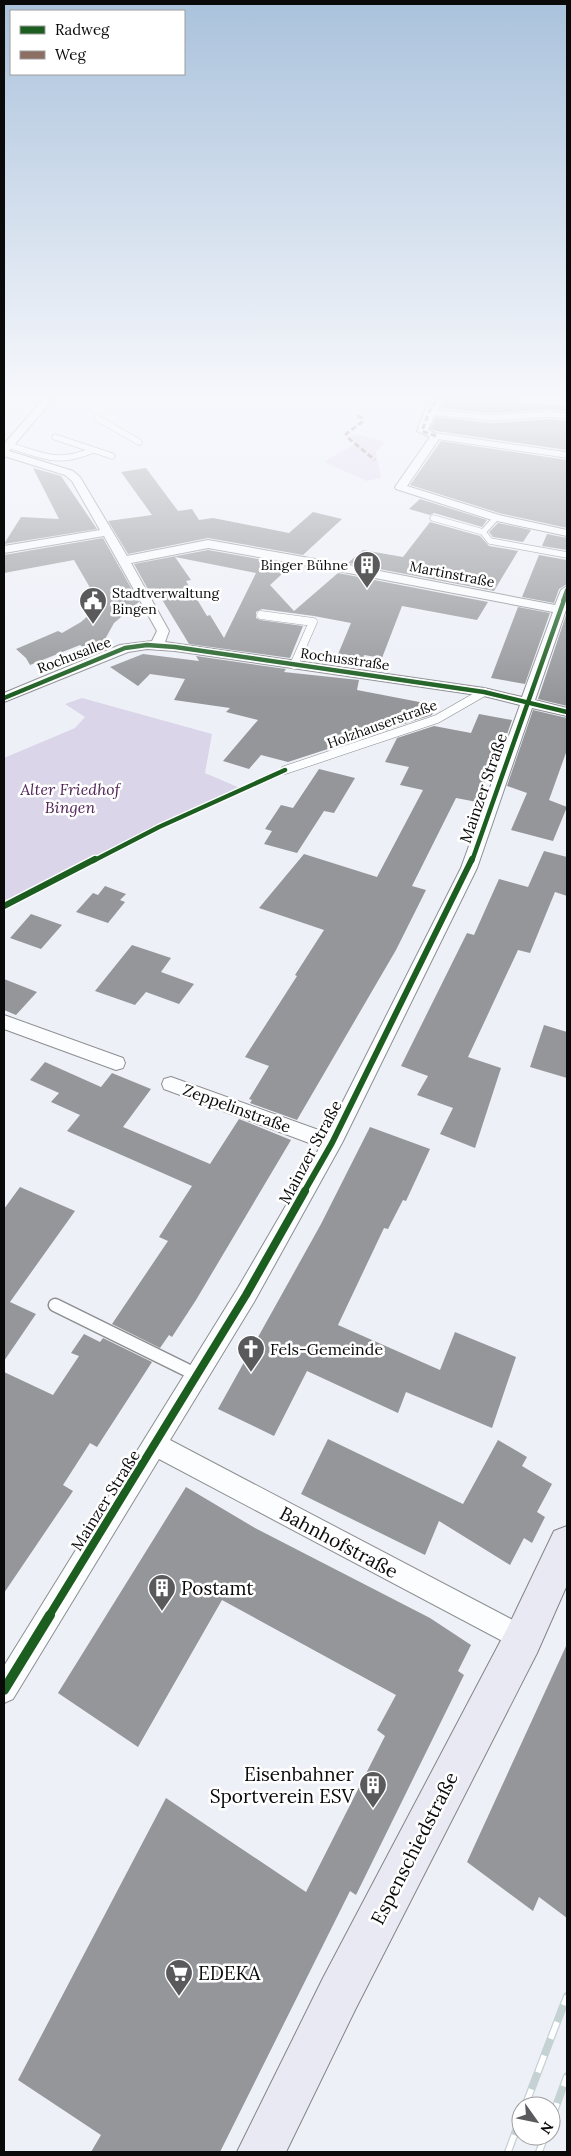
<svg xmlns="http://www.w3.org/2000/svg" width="571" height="2156" font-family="Lora,serif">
  <rect width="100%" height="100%" fill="#eef0f8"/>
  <path fill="#ddd2eb" d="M 356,434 L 386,442 L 376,452 L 381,478 L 367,481 L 324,462 L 354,444 L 350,436 Z"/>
  <path fill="#dad5e8" d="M 82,698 L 212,734 L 205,773 L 240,788 L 159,824 L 4,901 L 4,758 L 75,728 L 85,717 L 65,704 Z"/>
  <path fill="#94969a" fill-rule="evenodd" d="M 445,397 L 522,397 L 520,402 L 567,406 L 567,411 L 549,409 L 492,413 L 440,408 Z
    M 436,417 L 492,423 L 549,419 L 567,421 L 567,450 L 436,431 L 430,429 Z
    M 441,441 L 567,460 L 567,528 L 499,513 L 410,485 Z
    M 33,468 L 61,476 L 97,529 L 4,544 L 21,517 L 59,519 Z
    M 146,468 L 178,511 L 192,509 L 199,520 L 213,518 L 289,533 L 313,512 L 342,519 L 303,555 L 208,538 L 128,554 L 108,521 L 152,515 L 121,472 Z
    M 420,499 L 487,520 L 482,527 L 434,513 L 430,515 L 409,509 Z
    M 430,522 L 480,536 L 489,546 L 518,551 L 494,591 L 348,563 L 363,550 L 403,557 Z
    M 498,523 L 531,530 L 523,542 L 493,537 L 489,532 Z
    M 547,534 L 567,538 L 567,550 L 542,546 Z
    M 103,538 L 139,602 L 114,623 L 98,652 L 93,654 L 80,645 L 30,665 L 26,658 L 16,649 L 58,631 L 62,633 L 81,622 L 100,605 L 74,560 L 4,573 L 4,555 Z
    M 208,550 L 292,565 L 270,585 L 294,611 L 338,573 L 488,602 L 477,620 L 402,606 L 382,658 L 364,655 L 361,668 L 334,664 L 351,623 L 314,616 L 262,609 L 256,612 L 256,618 L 260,620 L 303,626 L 290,658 L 189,644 L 155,588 L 150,593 L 134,564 ZM 175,557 L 256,573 L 224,638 L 210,615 L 207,616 L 186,581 L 191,580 Z
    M 539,555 L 567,560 L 567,584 L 559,589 L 554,603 L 522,597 Z
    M 518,607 L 550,613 L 525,684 L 491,678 Z
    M 567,612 L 567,706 L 538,699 Z
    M 143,654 L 199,661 L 196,656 L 286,669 L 284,672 L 359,680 L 357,690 L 435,705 L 432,715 L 288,762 L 261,755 L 249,769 L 223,761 L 258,720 L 226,712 L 230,708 L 174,700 L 185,679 L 150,674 L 138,686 L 110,667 Z
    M 533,710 L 567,718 L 567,750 L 549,800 L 567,807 L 553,841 L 511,830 L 527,793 L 507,786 Z
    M 479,714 L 512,720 L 491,780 L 486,779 L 477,802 L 456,798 L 412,886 L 426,890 L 396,950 L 297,1120 L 250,1103 L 252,1100 L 249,1099 L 269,1066 L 245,1057 L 297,976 L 295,975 L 324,930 L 259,908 L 304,854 L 377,877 L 423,790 L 400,785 L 409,767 L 385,762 L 397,738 L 434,726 L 471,733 Z
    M 319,769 L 355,778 L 334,813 L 324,811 L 297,853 L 264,844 L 272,831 L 265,829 L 281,805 L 293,808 Z
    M 544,851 L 567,857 L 567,896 L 555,892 L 530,953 L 518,950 L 468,1057 L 501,1068 L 475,1148 L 440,1134 L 453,1108 L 417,1095 L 428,1076 L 401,1066 L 467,933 L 474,935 L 499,879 L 528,887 Z
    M 105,886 L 126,894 L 120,900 L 125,902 L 108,923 L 76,912 L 93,893 L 98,895 Z
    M 31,914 L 62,925 L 41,949 L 10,938 Z
    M 132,945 L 171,958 L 161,972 L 194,984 L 179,1004 L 146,992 L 135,1005 L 95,991 Z
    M 4,979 L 37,992 L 16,1015 L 4,1010 Z
    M 544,1025 L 567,1032 L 567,1078 L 530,1067 Z
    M 45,1062 L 101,1087 L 112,1073 L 151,1089 L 123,1127 L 210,1164 L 239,1119 L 291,1140 L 196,1300 L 172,1337 L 169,1335 L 160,1348 L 112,1324 L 168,1241 L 159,1237 L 192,1186 L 67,1131 L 80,1115 L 51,1102 L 59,1093 L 30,1080 Z
    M 370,1127 L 430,1149 L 406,1201 L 403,1200 L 388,1229 L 384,1228 L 338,1325 L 440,1370 L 455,1332 L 516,1357 L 492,1428 L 406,1392 L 398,1413 L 307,1371 L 274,1436 L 218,1409 L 321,1224 Z
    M 20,1187 L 75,1211 L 10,1302 L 36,1314 L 4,1361 L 4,1209 Z
    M 84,1334 L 100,1342 L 103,1338 L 152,1362 L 97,1447 L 90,1443 L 63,1485 L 73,1491 L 4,1593 L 4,1372 L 53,1395 L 79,1356 L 71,1353 Z
    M 328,1439 L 463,1504 L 498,1440 L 527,1457 L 522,1466 L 552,1484 L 537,1512 L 545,1517 L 532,1543 L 524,1538 L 510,1565 L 439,1521 L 425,1555 L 301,1494 Z
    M 186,1487 L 255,1528 L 430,1618 L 471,1645 L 458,1671 L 464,1675 L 356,1895 L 350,1891 L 220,2152 L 91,2152 L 101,2135 L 18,2080 L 166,1798 L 306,1892 L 385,1736 L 377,1730 L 396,1695 L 222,1600 L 138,1747 L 58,1693 Z
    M 567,1644 L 567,1918 L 539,1897 L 533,1911 L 467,1862 Z"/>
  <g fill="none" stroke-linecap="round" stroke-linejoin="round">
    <defs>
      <path id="lane-far2" d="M 429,412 L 492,418 L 549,414 L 567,416
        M 97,418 L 139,442
        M 436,436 L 567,455
        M 55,437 L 112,456
        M 8,445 C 43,455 55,465 91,451
        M 433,518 L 483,532
        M 496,518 L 483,532 L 490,541 L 567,555"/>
      <path id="lane-far1" d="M 261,615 L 313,622 L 294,665
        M 285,770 L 437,719 L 484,692"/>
      <path id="lane" d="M 55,1305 L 197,1375"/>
      <path id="street" d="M 45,397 L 55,397 L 9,451 L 73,471 L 80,477 L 127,556 L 208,540 L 315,559 L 321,563 L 315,567 L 208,548 L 131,563 L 169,631 L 165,642 L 484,688 L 522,697 L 553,612 L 338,571 L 332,567 L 338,563 L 555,605 L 561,590 L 567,586 L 567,607 L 535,700 L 567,708 L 567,716 L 532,708 L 477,868 L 342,1143 L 254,1302 L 170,1440 L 532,1630 L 536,1639 L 532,1648 L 523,1652 L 159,1459 L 13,1699 L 4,1703 L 4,1666 L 238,1288 L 320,1147 L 164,1089 L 162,1084 L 164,1079 L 171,1077 L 327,1133 L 461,868 L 520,705 L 484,696 L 175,651 L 147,649 L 128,652 L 4,702 L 4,693 L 120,645 L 152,641 L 157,631 L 104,536 L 4,553 L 4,546 L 100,530 L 72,481 L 65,475 L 4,456 L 4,444 Z
        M 433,397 L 443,397 L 428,430 L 441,436 L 407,486 L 499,515 L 567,530 L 567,536 L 492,520 L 396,489 L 395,487 L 430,437 L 417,431 L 424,412 Z
        M 4,1015 L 123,1058 L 125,1063 L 123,1068 L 116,1070 L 4,1029 Z"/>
      <path id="secondary" d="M 567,1526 L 567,1585 L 537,1653 L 355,2010 L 286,2152 L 237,2152 L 323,1978 L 509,1625 L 554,1531 Z"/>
    </defs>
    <use href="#lane-far2" stroke="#8d8e91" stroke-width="7"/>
    <use href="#lane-far1" stroke="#8d8e91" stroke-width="9"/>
    <use href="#lane" stroke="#8d8e91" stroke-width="15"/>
    <use href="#street" stroke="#8d8e91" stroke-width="2"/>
    <use href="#secondary" stroke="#838488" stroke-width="2"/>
    <use href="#lane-far2" stroke="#fcfdfe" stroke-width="5.5"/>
    <use href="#lane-far1" stroke="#fcfdfe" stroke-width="8"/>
    <use href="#lane" stroke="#fcfdfe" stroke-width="12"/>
    <use href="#street" fill="#fcfdfe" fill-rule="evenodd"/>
    <use href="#secondary" fill="#e9e9f3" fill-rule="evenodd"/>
    <defs>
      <path id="rail" d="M 525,2106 L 567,1996
        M 551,2120 L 567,2076
        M 508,2152 L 521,2117
        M 539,2152 L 545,2136"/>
    </defs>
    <use href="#rail" stroke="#c5d2d3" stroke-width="8"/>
    <use href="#rail" stroke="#fff" stroke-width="5.5" stroke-dasharray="18" stroke-linecap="butt"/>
    <path stroke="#8d6e63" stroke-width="3" stroke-dasharray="5.5 3" stroke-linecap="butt" d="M 357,416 L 362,418 L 362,422 L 346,434 L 347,437 L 375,460
      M 436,436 L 422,431 L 429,412 L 438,397"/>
    <defs>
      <path id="cycleway-far4" d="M 563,601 L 567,590"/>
      <path id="cycleway-far3" d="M 4,698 L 125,648 L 147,645 L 175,647 L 484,692 L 567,712
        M 93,861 L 159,827 L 285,770
        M 472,861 L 564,600"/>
      <path id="cycleway-far2" d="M 4,906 L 95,859
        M 304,1192 L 332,1143 L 472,859"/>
      <path id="cycleway-far1" d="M 49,1616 L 246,1295 L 305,1191"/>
      <path id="cycleway" d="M 4,1690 L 50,1615"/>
    </defs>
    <use href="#cycleway-far4" stroke="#fff" stroke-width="5.5"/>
    <use href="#cycleway-far3" stroke="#fff" stroke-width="7"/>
    <use href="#cycleway-far2" stroke="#fff" stroke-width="9"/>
    <use href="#cycleway-far1" stroke="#fff" stroke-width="11"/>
    <use href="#cycleway" stroke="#fff" stroke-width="13"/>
    <use href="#cycleway-far4" stroke="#1b5e20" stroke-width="4"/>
    <use href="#cycleway-far3" stroke="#1b5e20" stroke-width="4.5"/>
    <use href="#cycleway-far2" stroke="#1b5e20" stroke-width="6"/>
    <use href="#cycleway-far1" stroke="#1b5e20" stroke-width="8"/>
    <use href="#cycleway" stroke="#1b5e20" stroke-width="10"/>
  </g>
  <linearGradient id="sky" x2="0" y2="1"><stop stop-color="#aac2dc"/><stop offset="0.57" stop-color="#f7f8fc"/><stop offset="1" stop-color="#f7f8fc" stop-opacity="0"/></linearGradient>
  <rect width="571" height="699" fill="url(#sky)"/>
  <defs>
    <symbol id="building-pin" viewBox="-11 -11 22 30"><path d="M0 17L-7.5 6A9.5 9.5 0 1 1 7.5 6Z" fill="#5a5a5d" stroke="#fff"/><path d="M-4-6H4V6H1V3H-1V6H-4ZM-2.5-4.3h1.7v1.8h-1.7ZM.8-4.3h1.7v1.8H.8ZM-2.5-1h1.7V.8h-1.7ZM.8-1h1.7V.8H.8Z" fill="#fff"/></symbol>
    <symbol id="civic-pin" viewBox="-11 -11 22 30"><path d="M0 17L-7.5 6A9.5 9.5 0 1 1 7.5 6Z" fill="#5a5a5d" stroke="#fff"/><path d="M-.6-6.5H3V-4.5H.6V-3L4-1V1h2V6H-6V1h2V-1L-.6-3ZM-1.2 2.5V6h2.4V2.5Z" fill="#fff"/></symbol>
    <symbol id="church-pin" viewBox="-11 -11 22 30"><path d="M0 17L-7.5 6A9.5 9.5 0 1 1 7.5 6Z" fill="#5a5a5d" stroke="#fff"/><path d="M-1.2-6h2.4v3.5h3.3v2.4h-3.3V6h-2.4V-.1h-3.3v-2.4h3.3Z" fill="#fff"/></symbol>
    <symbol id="supermarket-pin" viewBox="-11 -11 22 30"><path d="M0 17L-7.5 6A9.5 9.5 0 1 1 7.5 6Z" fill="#5a5a5d" stroke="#fff"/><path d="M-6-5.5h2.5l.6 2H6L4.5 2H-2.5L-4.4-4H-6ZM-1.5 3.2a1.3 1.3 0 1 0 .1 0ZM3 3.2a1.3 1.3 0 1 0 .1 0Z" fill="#fff"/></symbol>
  </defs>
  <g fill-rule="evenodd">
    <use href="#building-pin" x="351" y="549" width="32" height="43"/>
    <use href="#civic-pin" x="77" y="585" width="32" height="43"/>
    <use href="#church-pin" x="235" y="1333" width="32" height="43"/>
    <use href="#building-pin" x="146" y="1572" width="32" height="43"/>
    <use href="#building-pin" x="357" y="1769" width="32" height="43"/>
    <use href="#supermarket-pin" x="163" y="1957" width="32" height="43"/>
  </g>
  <g text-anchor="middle" stroke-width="5" stroke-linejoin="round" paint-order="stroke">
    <g font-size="14" fill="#0a0a0a" stroke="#fff" text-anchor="end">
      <text x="348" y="570">Binger Bühne</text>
      <text x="112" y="598" text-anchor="start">Stadtverwaltung<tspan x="112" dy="16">Bingen</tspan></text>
    </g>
    <g font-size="14" fill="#0a0a0a" stroke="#fff">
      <text transform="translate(452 574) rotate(11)" y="5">Martinstraße</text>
      <text transform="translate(74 655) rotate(-21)" y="5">Rochusallee</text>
      <text transform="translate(345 659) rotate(8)" y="5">Rochusstraße</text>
      <text transform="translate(382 724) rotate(-20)" y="5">Holzhauserstraße</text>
    </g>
    <g font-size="16" fill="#0a0a0a" stroke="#fff">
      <text transform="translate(483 788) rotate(-71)" y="6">Mainzer Straße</text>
      <text transform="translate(237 1108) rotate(20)" y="6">Zeppelinstraße</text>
      <text transform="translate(310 1152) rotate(-62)" y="6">Mainzer Straße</text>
      <text transform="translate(105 1500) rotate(-58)" y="6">Mainzer Straße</text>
    </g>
    <g font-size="16" font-style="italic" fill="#512458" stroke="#fff">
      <text x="70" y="795">Alter Friedhof<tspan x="70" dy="18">Bingen</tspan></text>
    </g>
    <g font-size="16" fill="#0a0a0a" stroke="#fff" text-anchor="start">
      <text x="270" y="1355">Fels-Gemeinde</text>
    </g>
    <g font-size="19" fill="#0a0a0a" stroke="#fff">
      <text transform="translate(339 1542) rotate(28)" y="7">Bahnhofstraße</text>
      <text transform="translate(414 1848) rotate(-63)" y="7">Espenschiedstraße</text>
    </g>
    <g font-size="19" fill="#0a0a0a" stroke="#fff" text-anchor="start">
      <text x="181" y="1595">Postamt</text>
      <text x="354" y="1781" text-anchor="end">Eisenbahner<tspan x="354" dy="22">Sportverein ESV</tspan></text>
      <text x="198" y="1980">EDEKA</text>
    </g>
  </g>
  <rect width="571" height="2156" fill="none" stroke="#0a0a0a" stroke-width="10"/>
  <rect x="10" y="10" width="175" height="65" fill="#ffffff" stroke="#9d9d9d"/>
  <rect x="20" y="26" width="25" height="8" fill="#1b5e20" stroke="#9d9d9d"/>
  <text x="55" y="35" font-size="15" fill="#0a0a0a">Radweg</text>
  <rect x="20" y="51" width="25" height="8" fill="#8d6e63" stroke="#9d9d9d"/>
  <text x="55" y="60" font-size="15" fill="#0a0a0a">Weg</text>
  <g transform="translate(536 2121) rotate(123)"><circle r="24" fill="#ffffff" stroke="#9d9d9d"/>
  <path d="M0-4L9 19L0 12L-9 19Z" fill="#5a5a5d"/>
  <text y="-8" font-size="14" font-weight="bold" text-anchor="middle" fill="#0a0a0a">N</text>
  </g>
</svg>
